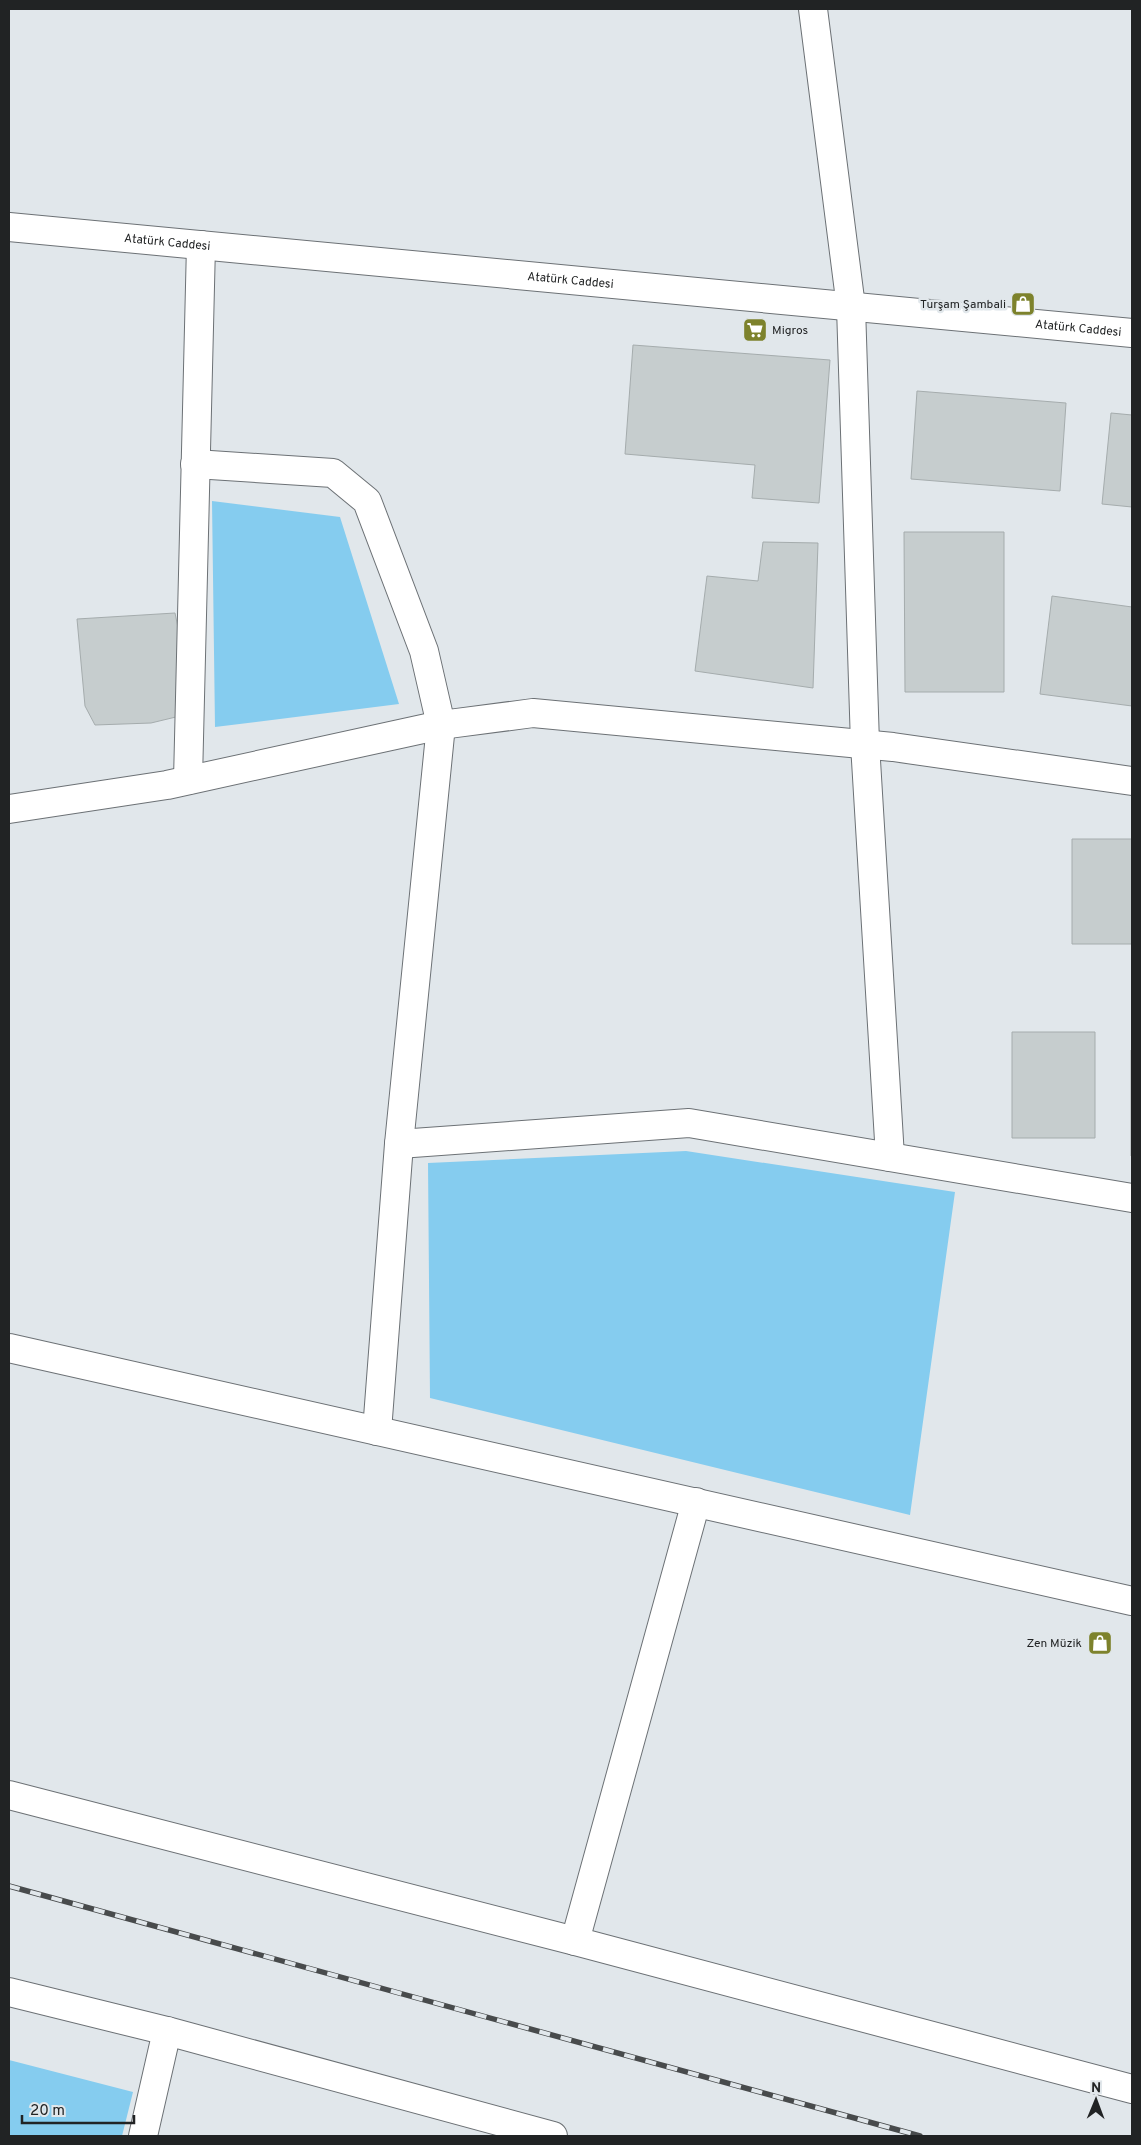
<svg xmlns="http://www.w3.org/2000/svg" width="1141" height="2145" font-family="Overpass,sans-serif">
  <rect width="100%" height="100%" fill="#e1e7eb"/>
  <path fill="#85ccef" d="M 212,501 L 340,517 L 399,704 L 215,727 Z
    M 686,1151 L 955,1192 L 910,1515 L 430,1398 L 428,1163 Z
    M 9,2060 L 133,2092 L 122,2136 L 9,2136 Z"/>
  <path fill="#c6cdce" stroke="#a5acad" d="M 633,345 L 830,360 L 819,503 L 752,498 L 755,465 L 625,454 Z
    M 917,391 L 1066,403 L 1060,491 L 911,479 Z
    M 1111,413 L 1132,415 L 1132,507 L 1102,504 Z
    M 904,532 L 1004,532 L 1004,692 L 905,692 Z
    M 763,542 L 818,543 L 813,688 L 695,671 L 707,576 L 758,581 Z
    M 1052,596 L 1132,607 L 1132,706 L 1040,694 Z
    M 175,613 L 182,647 L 180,716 L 151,723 L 95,725 L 85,706 L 77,619 Z
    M 1072,839 L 1132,839 L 1132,944 L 1072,944 Z
    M 1012,1032 L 1095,1032 L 1095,1138 L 1012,1138 Z
    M 1131,1050 L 1132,1050 L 1132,1156 L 1131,1156 Z"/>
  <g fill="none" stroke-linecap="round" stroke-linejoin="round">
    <defs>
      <g id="minor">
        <path d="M 813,9 L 851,307 L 865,744 L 890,1157"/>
        <path id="s1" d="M 9,227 L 1132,333"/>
        <path d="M 195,464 L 333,473 L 367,501 L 424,651 L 441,725 L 399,1144 L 377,1431"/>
        <path d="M 188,780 L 201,245"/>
        <path d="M 9,809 L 167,785 L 441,725 L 533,713 L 893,747 L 1132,781"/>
        <path d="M 399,1144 L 689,1123 L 1132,1198"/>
        <path d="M 9,1348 L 1132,1601"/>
        <path d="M 9,1795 L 575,1941 L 1132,2089"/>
        <path d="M 575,1941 L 696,1502"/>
        <path d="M 9,1992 L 167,2031 L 553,2136"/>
        <path d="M 143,2136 L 167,2031"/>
      </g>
    </defs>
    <use href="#minor" stroke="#6c7175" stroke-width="30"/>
    <use href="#minor" stroke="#fff" stroke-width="28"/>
    <defs>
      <path id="rail" d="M 9,1886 L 920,2136"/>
    </defs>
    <use href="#rail" stroke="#484b4c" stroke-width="5.5"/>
    <use href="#rail" stroke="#e1e7eb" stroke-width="4" stroke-dasharray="11" stroke-linecap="butt"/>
  </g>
  <defs>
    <symbol id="shop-square" viewBox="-11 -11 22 22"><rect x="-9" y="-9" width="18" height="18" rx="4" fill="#7d822c" stroke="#e1e7eb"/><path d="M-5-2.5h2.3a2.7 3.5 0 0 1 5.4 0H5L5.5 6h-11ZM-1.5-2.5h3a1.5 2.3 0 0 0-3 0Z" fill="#fff"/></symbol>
    <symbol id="supermarket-square" viewBox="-11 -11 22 22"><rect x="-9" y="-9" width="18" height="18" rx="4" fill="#7d822c" stroke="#e1e7eb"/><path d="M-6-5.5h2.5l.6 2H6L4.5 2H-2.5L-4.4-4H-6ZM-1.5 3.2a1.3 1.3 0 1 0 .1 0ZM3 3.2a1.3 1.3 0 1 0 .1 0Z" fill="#fff"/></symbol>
  </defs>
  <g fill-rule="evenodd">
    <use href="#shop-square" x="1009" y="290" width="28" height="28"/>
    <use href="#supermarket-square" x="741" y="316" width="28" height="28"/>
    <use href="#shop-square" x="1086" y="1629" width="28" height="28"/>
  </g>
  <g text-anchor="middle" stroke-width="5" stroke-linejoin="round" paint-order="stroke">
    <g font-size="12" fill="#212324" stroke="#e1e7eb">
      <text dy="4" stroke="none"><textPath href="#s1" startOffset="159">Atatürk Caddesi</textPath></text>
      <text dy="4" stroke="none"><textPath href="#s1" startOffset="564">Atatürk Caddesi</textPath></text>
      <text dy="4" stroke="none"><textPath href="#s1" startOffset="1074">Atatürk Caddesi</textPath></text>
    </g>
    <g font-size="12" fill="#212324" stroke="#e1e7eb" text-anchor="end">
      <text x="1006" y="308">Turşam Şambali</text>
      <text x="772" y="334" text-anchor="start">Migros</text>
      <text x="1082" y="1647">Zen Müzik</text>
    </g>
  </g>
  <rect width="1141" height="2145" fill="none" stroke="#212324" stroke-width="20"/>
  <g transform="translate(1096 2100) rotate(1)" stroke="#e1e7eb" stroke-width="4" paint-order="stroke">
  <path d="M0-4L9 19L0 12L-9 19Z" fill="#212324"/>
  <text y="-8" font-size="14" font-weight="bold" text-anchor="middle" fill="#212324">N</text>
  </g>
  <path d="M22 2115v8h112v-8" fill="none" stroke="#212324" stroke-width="2.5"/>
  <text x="30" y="2115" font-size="15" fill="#212324" stroke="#e1e7eb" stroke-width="4" paint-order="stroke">20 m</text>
</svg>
